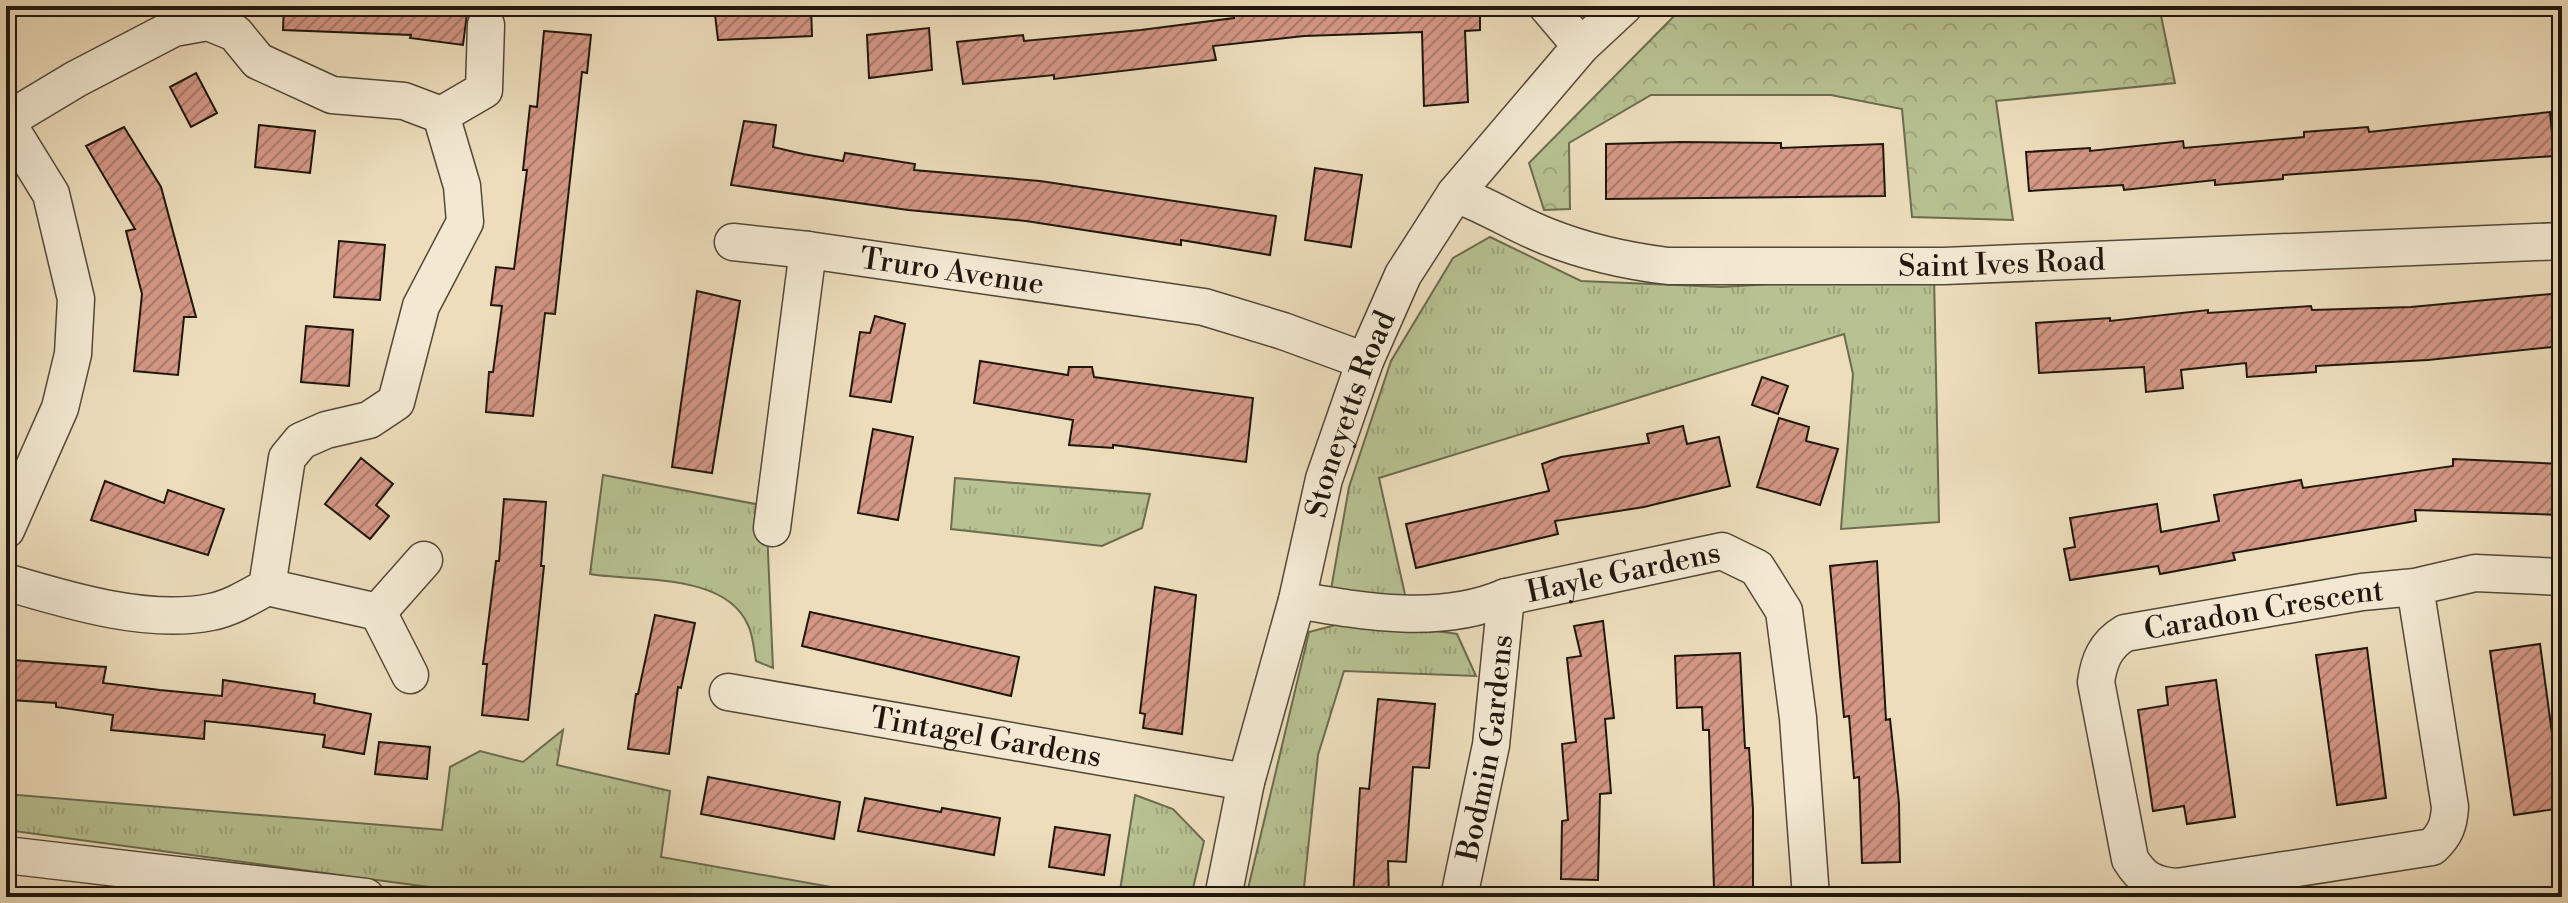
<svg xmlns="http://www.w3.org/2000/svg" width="2568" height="903" font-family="'Libre Bodoni',serif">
  <defs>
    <pattern id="grass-tufts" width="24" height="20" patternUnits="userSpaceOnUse" patternTransform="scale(2)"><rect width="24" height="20" fill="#b7c191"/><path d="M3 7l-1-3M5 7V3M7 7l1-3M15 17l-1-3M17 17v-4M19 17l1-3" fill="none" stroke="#9da57c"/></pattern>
    <pattern id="park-crowns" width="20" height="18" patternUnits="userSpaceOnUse" patternTransform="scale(2)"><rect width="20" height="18" fill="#b7c191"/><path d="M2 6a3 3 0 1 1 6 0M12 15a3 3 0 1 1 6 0" fill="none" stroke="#9da57c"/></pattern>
    <pattern id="building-hatch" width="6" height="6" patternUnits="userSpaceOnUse" patternTransform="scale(2)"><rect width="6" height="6" fill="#d49785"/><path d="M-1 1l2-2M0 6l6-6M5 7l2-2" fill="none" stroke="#ab7a6b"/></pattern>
  </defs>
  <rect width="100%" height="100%" fill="#edddbb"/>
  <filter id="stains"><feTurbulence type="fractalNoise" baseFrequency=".0025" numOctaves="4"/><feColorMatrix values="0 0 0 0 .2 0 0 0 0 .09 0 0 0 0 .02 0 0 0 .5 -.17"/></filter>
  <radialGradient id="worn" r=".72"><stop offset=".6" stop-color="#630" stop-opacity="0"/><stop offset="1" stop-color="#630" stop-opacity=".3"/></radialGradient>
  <path fill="url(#grass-tufts)" stroke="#6b6c50" stroke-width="2" d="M 1490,237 L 1581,281 L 1722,287 L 1934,274 L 1939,522 L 1841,529 L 1853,374 L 1844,334 L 1379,478 L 1406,599 L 1330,595 L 1349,487 L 1391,361 L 1453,258 Z
    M 603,475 L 766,506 L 773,668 L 756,661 C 754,650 753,635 748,625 C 725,572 636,582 590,574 Z
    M 955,478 L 1150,494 L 1142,528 L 1102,546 L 951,529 Z
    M 1358,619 L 1457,634 L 1476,676 L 1344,671 L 1318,755 L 1303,897 L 1246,897 L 1309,632 Z
    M 563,730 L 557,765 L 670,791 L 661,857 L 888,897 L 503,897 L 6,830 L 6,794 L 442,830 L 450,767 L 480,751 L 523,762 Z
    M 1135,795 L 1173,809 L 1204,841 L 1191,897 L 1119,897 Z"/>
  <path fill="url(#park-crowns)" stroke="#6b6c50" stroke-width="2" d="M 1684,6 L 2159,6 L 2175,83 L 1996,101 L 2013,220 L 1912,217 L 1902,109 L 1831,95 L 1651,95 L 1569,143 L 1570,209 L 1544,210 L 1529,163 Z"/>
  <path fill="url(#building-hatch)" stroke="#1f170e" stroke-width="2" d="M 284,6 L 468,6 L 463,45 L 410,38 L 411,35 L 283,30 Z
    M 714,6 L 811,6 L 812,36 L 718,40 Z
    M 1234,6 L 1480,6 L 1480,30 L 1465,31 L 1468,102 L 1424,106 L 1422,32 L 1304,36 L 1213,46 L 1216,60 L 1054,79 L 1054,75 L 963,84 L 957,42 L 1023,35 L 1024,41 L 1141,30 L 1234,18 Z
    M 929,28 L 932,70 L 869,78 L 867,35 Z
    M 544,31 L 591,35 L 587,73 L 582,72 L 555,314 L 545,313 L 533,416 L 486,412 L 489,372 L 493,372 L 502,306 L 491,305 L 496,267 L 514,269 L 527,170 L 523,170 L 530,106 L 537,107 Z
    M 196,73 L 217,113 L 191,127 L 170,87 Z
    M 2550,112 L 2554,156 L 2283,175 L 2283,179 L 2215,185 L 2215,180 L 2124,190 L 2123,185 L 2029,191 L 2026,152 L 2090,148 L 2090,151 L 2183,141 L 2184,148 L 2304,137 L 2304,132 L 2368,127 L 2369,132 Z
    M 744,121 L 776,125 L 773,147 L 803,154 L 843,161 L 845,153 L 915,164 L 914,170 L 1040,181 L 1276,216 L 1270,255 L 1181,240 L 1181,245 L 1026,221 L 908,210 L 731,185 Z
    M 259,125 L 315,131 L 310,173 L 255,167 Z
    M 124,127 L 161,187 L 196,317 L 184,317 L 178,375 L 134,371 L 142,294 L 126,231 L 135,229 L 86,146 Z
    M 1681,142 L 1781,143 L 1781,148 L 1883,144 L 1885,196 L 1606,199 L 1606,144 Z
    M 1315,168 L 1362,175 L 1351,247 L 1305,240 Z
    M 339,241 L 385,245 L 380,300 L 334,297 Z
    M 697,291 L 740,301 L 712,473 L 672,467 Z
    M 2562,293 L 2562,346 L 2428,360 L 2316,366 L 2316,372 L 2247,377 L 2246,363 L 2181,370 L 2183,388 L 2146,392 L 2144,367 L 2039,373 L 2036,323 L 2110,318 L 2110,321 L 2208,310 L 2208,313 L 2311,306 L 2312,310 L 2411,307 Z
    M 875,316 L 905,324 L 891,402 L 850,396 L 860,332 L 870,333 Z
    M 306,326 L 353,330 L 349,386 L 301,382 Z
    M 980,361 L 1068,375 L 1069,367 L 1092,367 L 1094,377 L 1253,398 L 1246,462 L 1113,445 L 1113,448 L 1069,445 L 1073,420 L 974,403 Z
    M 1762,377 L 1788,386 L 1778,414 L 1752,405 Z
    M 1779,418 L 1809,427 L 1806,441 L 1838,449 L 1820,505 L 1757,487 Z
    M 1683,426 L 1687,444 L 1719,437 L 1730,486 L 1644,507 L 1555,521 L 1558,534 L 1416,568 L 1406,524 L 1549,491 L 1542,464 L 1561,457 L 1649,443 L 1647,434 Z
    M 873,429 L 913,437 L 898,520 L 858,513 Z
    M 361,458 L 393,484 L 376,505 L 389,516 L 370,539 L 325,504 Z
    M 2453,459 L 2562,464 L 2562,515 L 2415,510 L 2416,521 L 2233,553 L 2235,560 L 2160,574 L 2158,566 L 2070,580 L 2064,549 L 2075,547 L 2070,518 L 2157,504 L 2161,532 L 2219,521 L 2214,495 L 2301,480 L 2303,488 L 2453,466 Z
    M 105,481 L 164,503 L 168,490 L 224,509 L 208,555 L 91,520 Z
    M 504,499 L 546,502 L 541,566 L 544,566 L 528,720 L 482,715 L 487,664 L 483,664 L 496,561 L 499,561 Z
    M 1877,561 L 1886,720 L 1890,719 L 1899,803 L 1900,862 L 1862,863 L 1859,777 L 1854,778 L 1849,716 L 1844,717 L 1830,566 Z
    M 1155,587 L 1196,595 L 1182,734 L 1143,728 L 1145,714 L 1140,713 Z
    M 810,612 L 1019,657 L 1011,696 L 802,646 Z
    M 655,615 L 695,623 L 681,688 L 678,687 L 669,754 L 628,749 L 636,694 L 638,694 Z
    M 1603,621 L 1614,718 L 1605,719 L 1611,793 L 1600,794 L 1598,880 L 1561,879 L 1562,821 L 1568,820 L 1562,744 L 1576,742 L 1567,658 L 1581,656 L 1574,626 Z
    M 2540,644 L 2562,808 L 2514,815 L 2490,651 Z
    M 2367,648 L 2386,798 L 2337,805 L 2316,655 Z
    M 1740,653 L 1745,748 L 1749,748 L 1753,809 L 1753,888 L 1714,889 L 1709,730 L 1703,730 L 1702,707 L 1677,708 L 1675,656 Z
    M 13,660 L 106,667 L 103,683 L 160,690 L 222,696 L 223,680 L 315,694 L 314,703 L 371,714 L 364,754 L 323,747 L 325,735 L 254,726 L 205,721 L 204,739 L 111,730 L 113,715 L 56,707 L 56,703 L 11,700 Z
    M 2216,680 L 2235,817 L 2187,824 L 2184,806 L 2153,811 L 2138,710 L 2168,705 L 2166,687 Z
    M 1378,699 L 1435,704 L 1429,768 L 1413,767 L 1406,862 L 1388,861 L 1389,897 L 1353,897 L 1360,788 L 1369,789 Z
    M 379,742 L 430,747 L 427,779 L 375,774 Z
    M 708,777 L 840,802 L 834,839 L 701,814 Z
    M 865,798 L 941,812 L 942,808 L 1000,818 L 994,855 L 858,831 Z
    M 1055,827 L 1110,835 L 1104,875 L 1049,867 Z"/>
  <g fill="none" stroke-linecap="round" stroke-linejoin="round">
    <defs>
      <g id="minor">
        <path d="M 1547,6 L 1581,46"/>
        <path d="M 441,115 L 484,90 L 486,25"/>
        <path d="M 6,121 L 51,194 L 76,299 L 73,354 L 60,408 L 6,530"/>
        <path id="s1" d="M 1455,194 C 1487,205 1515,224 1546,236 C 1586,252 1626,261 1668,266 L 1944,266 L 2562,241"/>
        <path d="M 733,242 L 808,250"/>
        <path id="s2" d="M 772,528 L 808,250 L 1204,307 L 1283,331 L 1365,361"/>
        <path d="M 6,582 C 67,600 147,625 211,612 C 231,608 249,597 267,587 L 287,458 L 301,441 L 326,430 L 369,420 L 396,402 L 421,306 L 465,222 L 462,186 L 441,115 L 404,101 L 332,95 L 258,61 L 235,33 L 208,22 L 174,28 L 76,79 L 6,121"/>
        <path d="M 267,587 L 378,612 L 424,560"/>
        <path id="s3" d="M 2415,587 L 2450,807 C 2449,825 2445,835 2432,847 L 2177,887 C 2153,885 2142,879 2130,859 L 2096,682 C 2099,661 2105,645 2125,633 L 2362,592 L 2415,587 L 2475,573 L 2562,577"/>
        <path id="s4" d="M 1297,600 C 1365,612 1441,625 1506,597 L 1722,551 L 1757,568 L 1784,611 L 1798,718 L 1811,897"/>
        <path d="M 378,612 L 410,675"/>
        <path id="s5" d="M 728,692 L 1246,782"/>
        <path d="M 6,855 L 366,897"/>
        <path id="s6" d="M 1223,897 L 1246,782 L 1297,600 L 1324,479 L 1365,361 L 1403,275 L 1455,194 L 1581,46 L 1624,6"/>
        <path id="s7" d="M 1459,897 L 1491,745 L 1506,597"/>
      </g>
    </defs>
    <use href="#minor" stroke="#524839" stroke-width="39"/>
    <use href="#minor" stroke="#f3e9d3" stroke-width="36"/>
  </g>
  <g text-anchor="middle" stroke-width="8" stroke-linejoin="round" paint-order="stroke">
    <g font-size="30" fill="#1f170e" stroke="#f3e9d3">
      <text dy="10" stroke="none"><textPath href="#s1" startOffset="560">Saint Ives Road</textPath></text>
      <text dy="10" stroke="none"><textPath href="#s2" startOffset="426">Truro Avenue</textPath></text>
      <text dy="10" stroke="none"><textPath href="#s6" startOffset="500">Stoneyetts Road</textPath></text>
      <text dy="10" stroke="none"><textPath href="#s4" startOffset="332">Hayle Gardens</textPath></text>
      <text dy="10" stroke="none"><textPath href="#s3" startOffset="964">Caradon Crescent</textPath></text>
      <text dy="10" stroke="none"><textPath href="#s5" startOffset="262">Tintagel Gardens</textPath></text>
      <text dy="10" stroke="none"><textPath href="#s7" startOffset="152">Bodmin Gardens</textPath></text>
    </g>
  </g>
  <rect width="2568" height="903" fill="none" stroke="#edddbb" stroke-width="32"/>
  <rect x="8" y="8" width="2552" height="887" fill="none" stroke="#1f170e" stroke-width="4"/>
  <rect x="16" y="16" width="2536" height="871" fill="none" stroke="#1f170e" stroke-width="2"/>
  <rect width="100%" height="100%" filter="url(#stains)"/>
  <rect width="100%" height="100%" fill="url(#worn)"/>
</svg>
